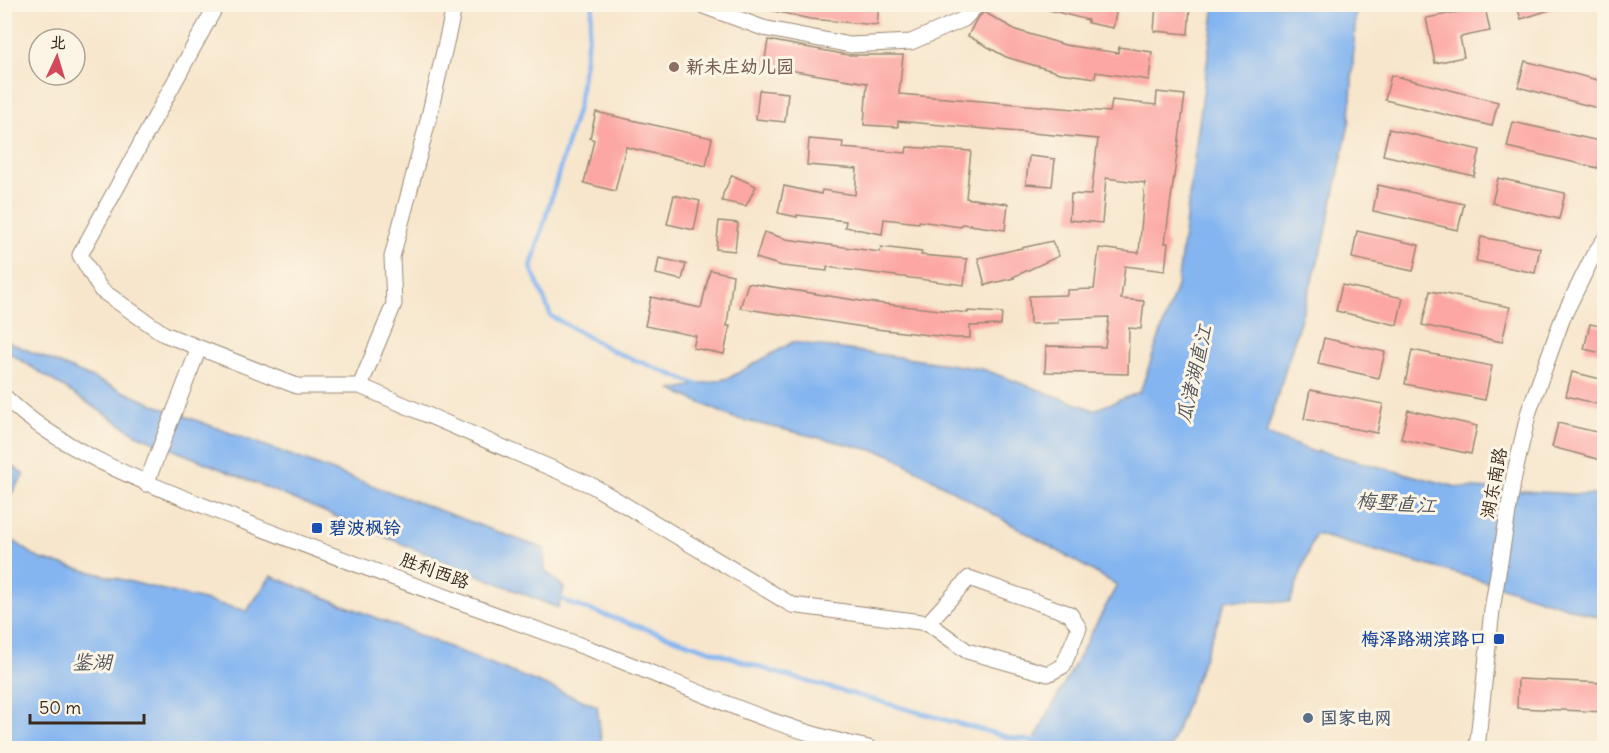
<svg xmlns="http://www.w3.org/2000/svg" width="1609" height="753" font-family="Delius,'LXGW WenKai TC',sans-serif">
  <rect width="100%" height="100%" fill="#fcf5e5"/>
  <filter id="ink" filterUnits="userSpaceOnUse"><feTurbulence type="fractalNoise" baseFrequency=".0167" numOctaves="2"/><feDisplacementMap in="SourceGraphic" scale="12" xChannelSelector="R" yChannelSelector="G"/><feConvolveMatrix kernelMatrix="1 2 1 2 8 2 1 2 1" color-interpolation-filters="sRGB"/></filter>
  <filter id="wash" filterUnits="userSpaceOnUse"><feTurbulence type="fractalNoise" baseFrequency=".008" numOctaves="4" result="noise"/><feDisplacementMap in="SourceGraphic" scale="24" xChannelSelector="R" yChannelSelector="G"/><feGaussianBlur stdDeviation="1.35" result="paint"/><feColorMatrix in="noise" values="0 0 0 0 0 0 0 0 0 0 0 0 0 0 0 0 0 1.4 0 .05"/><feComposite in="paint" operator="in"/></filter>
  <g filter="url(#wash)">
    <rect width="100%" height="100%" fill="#f7e6cc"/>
    <path fill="#84b5f0" stroke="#607087" stroke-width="1.5" d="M 1215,5 L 1356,5 L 1350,119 L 1324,241 L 1266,434 L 1317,453 L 1318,451 L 1457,487 L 1604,496 L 1604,619 L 1480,580 L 1315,534 L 1290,602 L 1226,600 L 1170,748 L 1030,748 L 1117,585 L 889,454 L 734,418 L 672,390 L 729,378 L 793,342 L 982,369 L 1094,410 L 1140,392 L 1177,286 Z
      M 4,340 L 155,405 L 544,549 L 545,570 L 564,588 L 558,608 L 138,435 L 5,350 Z
      M 5,460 L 24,475 L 5,503 Z
      M 5,535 L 40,559 L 247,611 L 271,576 L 597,706 L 602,748 L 5,748 Z"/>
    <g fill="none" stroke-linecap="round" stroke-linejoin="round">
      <path stroke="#84b5f0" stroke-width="4.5" d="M 593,4 L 578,107 L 531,267 L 551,316 L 615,352 L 701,386
        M 557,596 L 569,603 L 777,673 L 1011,738 L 1040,742"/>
    </g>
    <g id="blocks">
      <path fill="#fca7a4" d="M 770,4 L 879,4 L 877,25 L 810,19 L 769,10 Z
        M 1045,4 L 1118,4 L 1113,28 L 1088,23 L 1088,20 L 1045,9 Z
        M 1156,4 L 1190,6 L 1188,34 L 1154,31 Z
        M 1516,4 L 1558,4 L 1559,7 L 1521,19 Z
        M 1485,7 L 1490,31 L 1460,37 L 1464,57 L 1435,63 L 1426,18 Z
        M 984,12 L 1016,30 L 1065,45 L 1118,53 L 1119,47 L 1152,52 L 1149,80 L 1096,72 L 1095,78 L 1060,73 L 1006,57 L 968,36 L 976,20 Z
        M 768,40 L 848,55 L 903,55 L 899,94 L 1110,112 L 1112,100 L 1156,105 L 1157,92 L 1185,95 L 1165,243 L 1168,243 L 1165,271 L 1125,266 L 1121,299 L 1144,301 L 1141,329 L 1129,328 L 1128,374 L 1045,372 L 1046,346 L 1105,347 L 1109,317 L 1058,319 L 1058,323 L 1030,324 L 1029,296 L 1067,295 L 1067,290 L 1094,289 L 1099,248 L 1139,253 L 1145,183 L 1106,178 L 1102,223 L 1069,220 L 1071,194 L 1091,195 L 1098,139 L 898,121 L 898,127 L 864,125 L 867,83 L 764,66 Z
        M 1525,61 L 1605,82 L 1605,110 L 1518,87 Z
        M 1391,75 L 1498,102 L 1492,126 L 1385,100 Z
        M 759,90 L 788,93 L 785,122 L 756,119 Z
        M 596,112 L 712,138 L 706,166 L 626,147 L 615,191 L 584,183 L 594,140 L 590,138 Z
        M 1513,122 L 1604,142 L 1598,168 L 1507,147 Z
        M 1389,129 L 1480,150 L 1474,176 L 1383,155 Z
        M 809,139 L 843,142 L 842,148 L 906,153 L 907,147 L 971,151 L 966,198 L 1008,204 L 1005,230 L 970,225 L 970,223 L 970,225 L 962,224 L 961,227 L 919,221 L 919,223 L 884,219 L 882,234 L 845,227 L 846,221 L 797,215 L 797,217 L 778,213 L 784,186 L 821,194 L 822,190 L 855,195 L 857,169 L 807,165 Z
        M 1029,156 L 1055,159 L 1052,186 L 1026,184 Z
        M 732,175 L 756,186 L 746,206 L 722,201 L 723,194 Z
        M 1498,178 L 1565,193 L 1559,219 L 1492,203 Z
        M 1378,185 L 1464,204 L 1458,230 L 1373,211 Z
        M 674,195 L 700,201 L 694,230 L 667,224 Z
        M 719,221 L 738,223 L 735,251 L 716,249 Z
        M 1357,231 L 1419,245 L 1413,271 L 1352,258 Z
        M 764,232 L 786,239 L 880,252 L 881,247 L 922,252 L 921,255 L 967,259 L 964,285 L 827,267 L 827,271 L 782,266 L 756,258 Z
        M 1481,237 L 1540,248 L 1535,273 L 1476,261 Z
        M 1052,241 L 1059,256 L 1013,277 L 1014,278 L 985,285 L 978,258 Z
        M 659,258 L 686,264 L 682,280 L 656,274 Z
        M 710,270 L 733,275 L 727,326 L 730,326 L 724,354 L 693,348 L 696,336 L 645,326 L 651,297 L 701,308 Z
        M 748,283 L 867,302 L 968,313 L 968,311 L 1002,313 L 1001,325 L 970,326 L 970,338 L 955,338 L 876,329 L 740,308 Z
        M 1342,285 L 1403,298 L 1397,325 L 1336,311 Z
        M 1430,291 L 1510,307 L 1502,342 L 1422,325 Z
        M 1590,324 L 1605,327 L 1605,354 L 1584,349 Z
        M 1324,338 L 1385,352 L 1379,378 L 1318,364 Z
        M 1412,350 L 1492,366 L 1485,400 L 1405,384 Z
        M 1572,372 L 1605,380 L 1605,406 L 1566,396 Z
        M 1310,390 L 1383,404 L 1377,433 L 1304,419 Z
        M 1408,410 L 1477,426 L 1471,454 L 1401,439 Z
        M 1558,423 L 1605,434 L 1605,461 L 1552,447 Z
        M 1518,679 L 1605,683 L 1605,712 L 1517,708 Z"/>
    </g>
  </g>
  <g filter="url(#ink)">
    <use href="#blocks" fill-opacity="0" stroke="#998875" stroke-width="1.5"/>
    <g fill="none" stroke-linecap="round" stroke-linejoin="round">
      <defs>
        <path id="minor" d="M 217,4 L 80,255 L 101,290 L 164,334 L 297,386 L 360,386 L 394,304 L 392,257 L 427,125 L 454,8 L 447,4
          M 698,4 L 763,28 L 850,45 L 911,42 L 964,19 L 978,4
          M 360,386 L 593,486 L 792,605 L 928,623 L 967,651 L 1048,674 L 1063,666 L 1079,628 L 1070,614 L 969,578 L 928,623
          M 4,396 C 63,455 164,490 240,520 C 356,566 474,606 590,649 C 683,683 771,729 869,748
          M 146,484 L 199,348
          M 1477,748 L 1492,610 L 1514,476 L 1529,411 L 1563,317 L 1593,256 L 1604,240"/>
      </defs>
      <use href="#minor" stroke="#998875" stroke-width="17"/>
      <use href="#minor" stroke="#fff" stroke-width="15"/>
    </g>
  </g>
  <circle fill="#8d6e63" stroke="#fcf5e5" stroke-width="2" cx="674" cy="67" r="6"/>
  <g fill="#1a4fb4" stroke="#fcf5e5" stroke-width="2">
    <rect x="311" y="522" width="12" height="12" rx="3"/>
    <rect x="1493" y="633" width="12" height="12" rx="3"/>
  </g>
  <circle fill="#5c6f8a" stroke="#fcf5e5" stroke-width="2" cx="1308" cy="718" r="6"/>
  <g text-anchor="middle" stroke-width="6" stroke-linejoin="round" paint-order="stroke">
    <g font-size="18" font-weight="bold" fill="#785e54" stroke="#fcf5e5" text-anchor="start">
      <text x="686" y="73">新未庄幼儿园</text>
    </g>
    <g font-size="18" fill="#3b2a1e" stroke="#fcf5e5">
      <text transform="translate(1494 483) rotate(-79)" y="6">湖东南路</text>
      <text transform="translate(435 571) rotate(20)" y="6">胜利西路</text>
    </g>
    <g font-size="18" font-weight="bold" fill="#164399" stroke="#fcf5e5" text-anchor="start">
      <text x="329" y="534">碧波枫铃</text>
      <text x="1487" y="645" text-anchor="end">梅泽路湖滨路口</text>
    </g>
    <g font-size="18" font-weight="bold" fill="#4e5e75" stroke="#fcf5e5" text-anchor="start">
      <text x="1320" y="724">国家电网</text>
    </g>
    <g font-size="20" font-style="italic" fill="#51545d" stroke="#fcf5e5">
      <text transform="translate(1194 374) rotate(-77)" y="7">瓜渚湖直江</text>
      <text transform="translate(1396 503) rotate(4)" y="7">梅墅直江</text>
      <text x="92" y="669">鉴湖</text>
    </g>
  </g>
  <rect width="1609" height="753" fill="none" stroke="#fcf5e5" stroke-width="24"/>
  <g transform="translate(57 57) rotate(4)"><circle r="28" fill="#fcf5e5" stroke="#afa495" stroke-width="1.5"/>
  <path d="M0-4.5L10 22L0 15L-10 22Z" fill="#d1495b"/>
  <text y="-9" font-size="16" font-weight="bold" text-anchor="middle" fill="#3b2a1e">北</text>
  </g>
  <path d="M30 714v9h114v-9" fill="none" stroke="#3b2a1e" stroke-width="3"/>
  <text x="39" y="714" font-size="18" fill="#3b2a1e" stroke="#fcf5e5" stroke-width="4.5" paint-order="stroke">50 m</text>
</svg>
